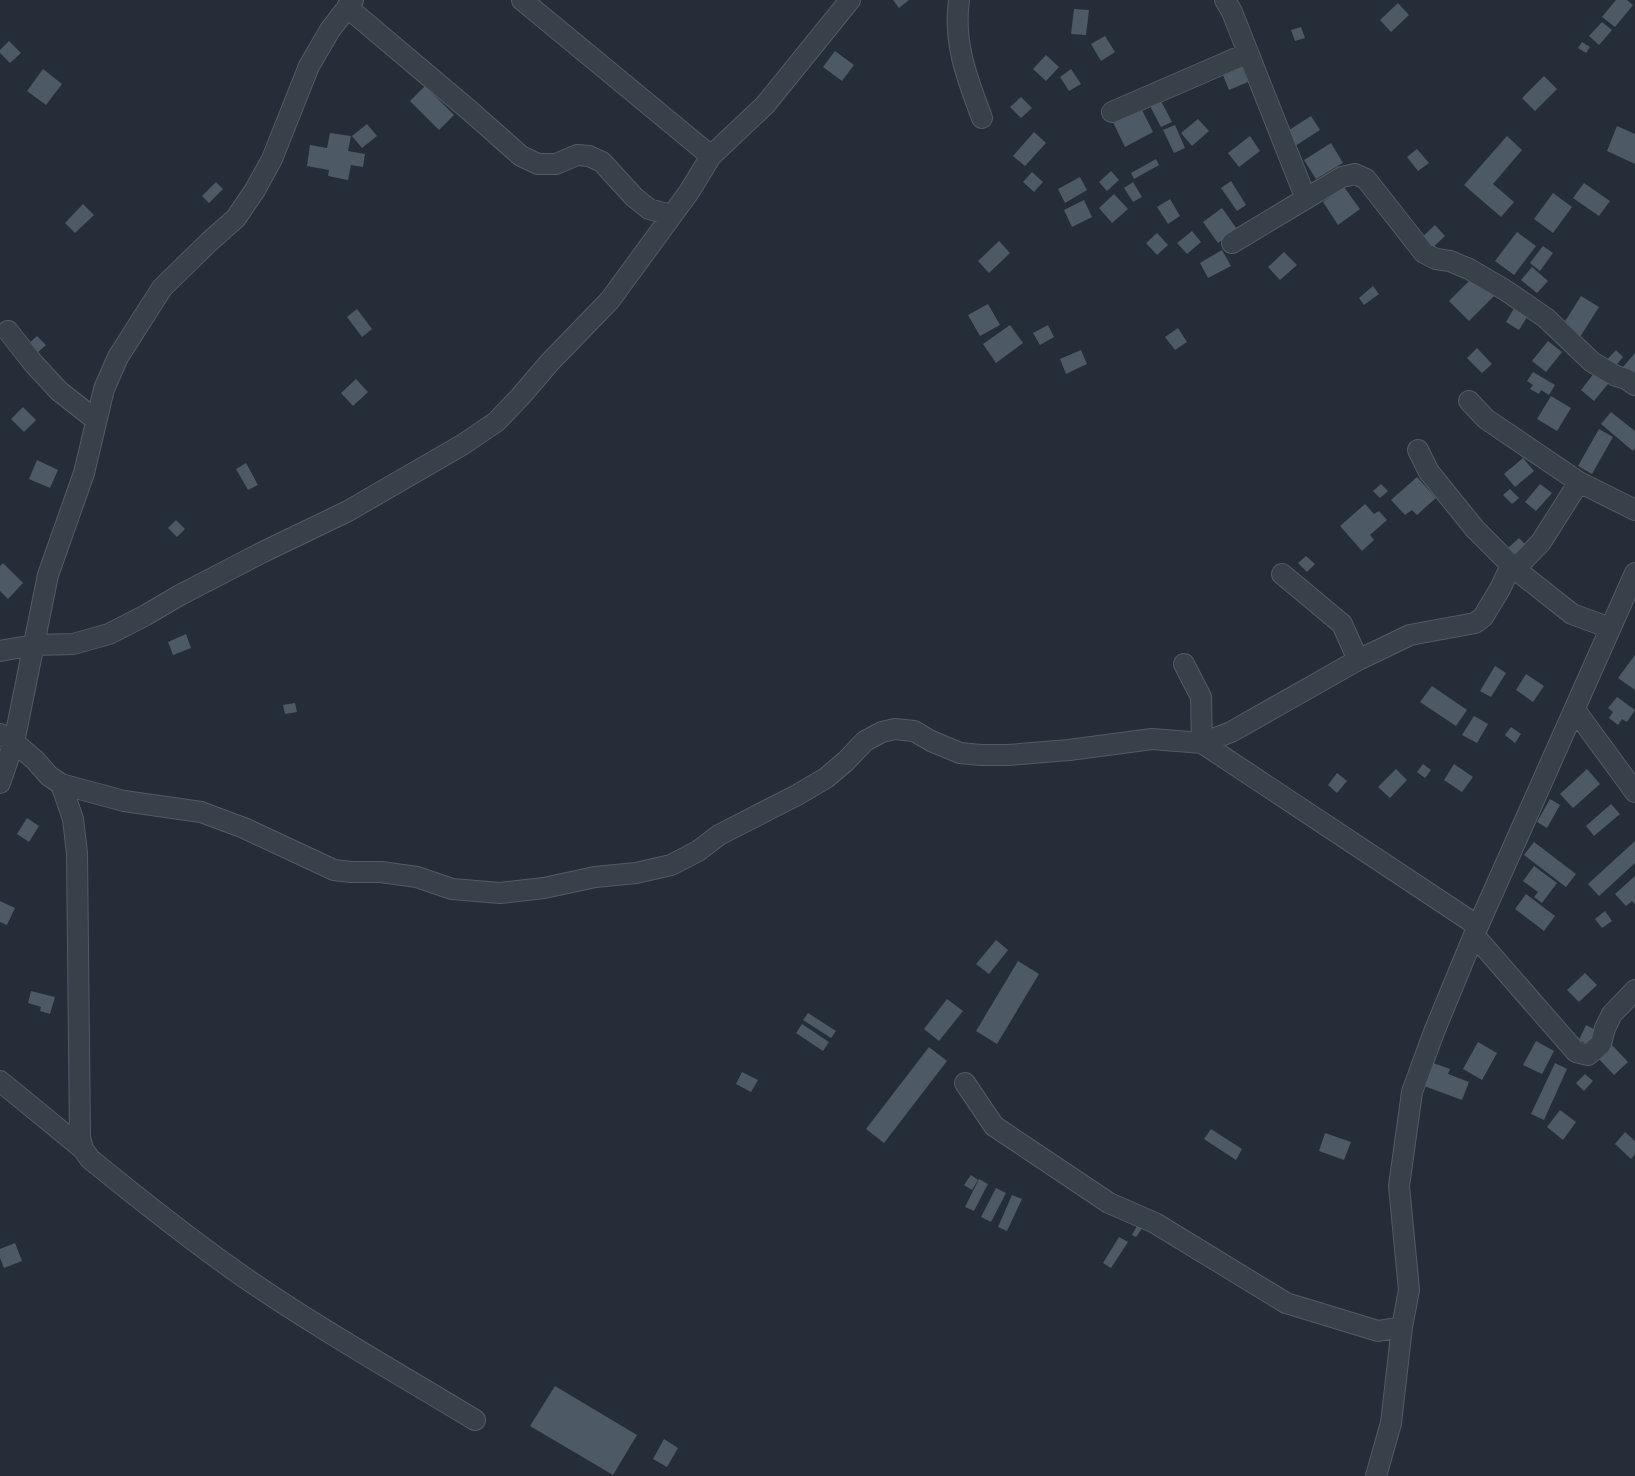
<svg xmlns="http://www.w3.org/2000/svg" width="1635" height="1476" font-family="'Source Sans 3',sans-serif">
  <rect width="100%" height="100%" fill="#252e38"/>
  <path fill="#4d5964" d="M 893,0 L 909,0 L 899,8 Z
    M 1616,0 L 1627,0 L 1633,5 L 1615,27 L 1602,17 Z
    M 1398,3 L 1409,15 L 1391,32 L 1380,20 Z
    M 1074,9 L 1089,10 L 1086,35 L 1071,34 Z
    M 1602,22 L 1612,30 L 1599,45 L 1589,36 Z
    M 1301,27 L 1305,38 L 1295,41 L 1291,30 Z
    M 1105,36 L 1115,52 L 1101,61 L 1091,44 Z
    M 9,41 L 21,53 L 10,63 L 0,53 L 0,50 Z
    M 1582,42 L 1590,47 L 1586,53 L 1578,48 Z
    M 835,51 L 854,65 L 842,81 L 823,67 Z
    M 1046,55 L 1059,67 L 1046,81 L 1033,69 Z
    M 1242,67 L 1248,82 L 1229,90 L 1223,75 Z
    M 43,69 L 62,84 L 46,105 L 27,91 Z
    M 1071,69 L 1081,84 L 1069,91 L 1060,77 Z
    M 1544,76 L 1557,89 L 1535,111 L 1522,98 Z
    M 425,86 L 454,115 L 439,130 L 410,101 Z
    M 1021,97 L 1032,108 L 1021,118 L 1010,107 Z
    M 1161,101 L 1172,122 L 1161,127 L 1150,106 Z
    M 1141,108 L 1153,132 L 1125,147 L 1113,122 Z
    M 1311,116 L 1320,130 L 1295,146 L 1286,132 Z
    M 1198,119 L 1209,131 L 1192,146 L 1181,133 Z
    M 367,124 L 377,136 L 362,148 L 352,136 Z
    M 1175,125 L 1185,148 L 1174,153 L 1163,130 Z
    M 1617,126 L 1635,134 L 1635,164 L 1607,151 Z
    M 1034,132 L 1046,143 L 1025,166 L 1013,156 Z
    M 330,133 L 351,136 L 348,151 L 365,154 L 363,167 L 351,165 L 348,180 L 328,176 L 329,170 L 307,166 L 310,145 L 327,148 Z
    M 1250,136 L 1260,151 L 1239,167 L 1228,153 Z
    M 1507,136 L 1522,150 L 1493,184 L 1514,202 L 1501,217 L 1464,185 Z
    M 1331,143 L 1343,163 L 1316,179 L 1304,160 Z
    M 1417,149 L 1429,163 L 1418,171 L 1407,157 Z
    M 1156,159 L 1159,165 L 1134,179 L 1131,173 Z
    M 1111,171 L 1119,180 L 1107,191 L 1099,182 Z
    M 1032,172 L 1043,182 L 1034,192 L 1023,182 Z
    M 1080,177 L 1087,190 L 1065,203 L 1058,189 Z
    M 1231,181 L 1246,205 L 1237,211 L 1221,188 Z
    M 216,182 L 223,189 L 209,203 L 202,196 Z
    M 1133,182 L 1142,197 L 1133,202 L 1124,188 Z
    M 1584,183 L 1610,201 L 1599,216 L 1573,198 Z
    M 1344,187 L 1360,209 L 1338,225 L 1323,202 Z
    M 1553,193 L 1572,207 L 1553,233 L 1534,219 Z
    M 1114,194 L 1128,209 L 1112,223 L 1099,208 Z
    M 1170,199 L 1180,216 L 1168,224 L 1157,207 Z
    M 1084,200 L 1092,217 L 1072,227 L 1064,210 Z
    M 83,204 L 94,215 L 75,233 L 65,223 Z
    M 1222,208 L 1237,229 L 1218,243 L 1203,222 Z
    M 1435,225 L 1445,236 L 1429,251 L 1419,240 Z
    M 1192,231 L 1201,242 L 1187,254 L 1177,243 Z
    M 1517,232 L 1536,246 L 1514,275 L 1495,261 Z
    M 1157,233 L 1168,245 L 1157,255 L 1146,243 Z
    M 999,241 L 1010,253 L 989,273 L 978,261 Z
    M 1543,246 L 1553,253 L 1540,271 L 1530,263 Z
    M 1222,250 L 1231,266 L 1208,278 L 1200,263 Z
    M 1284,252 L 1297,265 L 1280,280 L 1268,267 Z
    M 1532,267 L 1548,281 L 1537,293 L 1521,280 Z
    M 1475,275 L 1495,295 L 1469,321 L 1449,301 Z
    M 1373,286 L 1379,294 L 1364,305 L 1359,298 Z
    M 1581,296 L 1599,307 L 1580,337 L 1562,326 Z
    M 988,304 L 1000,325 L 980,336 L 968,315 Z
    M 1516,305 L 1529,314 L 1519,330 L 1506,322 Z
    M 357,309 L 372,329 L 362,337 L 347,317 Z
    M 1010,325 L 1023,343 L 996,363 L 983,344 Z
    M 1048,325 L 1054,337 L 1040,345 L 1033,333 Z
    M 1178,328 L 1187,342 L 1175,350 L 1165,337 Z
    M 37,336 L 46,345 L 36,354 L 27,345 Z
    M 1548,341 L 1562,352 L 1546,372 L 1532,361 Z
    M 1477,348 L 1492,364 L 1482,373 L 1467,358 Z
    M 1081,350 L 1087,364 L 1066,374 L 1060,359 Z
    M 1616,350 L 1623,357 L 1611,371 L 1603,364 Z
    M 1635,353 L 1635,377 L 1623,367 Z
    M 1598,368 L 1612,379 L 1594,401 L 1581,390 Z
    M 1533,372 L 1555,385 L 1549,395 L 1541,390 L 1539,394 L 1530,389 L 1533,385 L 1527,381 Z
    M 356,379 L 368,392 L 353,406 L 341,393 Z
    M 1551,396 L 1571,408 L 1557,431 L 1537,419 Z
    M 23,407 L 36,420 L 24,432 L 11,419 Z
    M 1611,412 L 1635,431 L 1635,448 L 1633,451 L 1601,424 Z
    M 1599,429 L 1613,437 L 1592,474 L 1578,466 Z
    M 1523,458 L 1534,471 L 1515,487 L 1504,474 Z
    M 37,460 L 58,470 L 50,488 L 29,479 Z
    M 246,463 L 258,485 L 248,490 L 236,469 Z
    M 1417,477 L 1436,498 L 1417,515 L 1412,510 L 1405,515 L 1391,500 Z
    M 1381,484 L 1388,491 L 1380,498 L 1373,491 Z
    M 1540,484 L 1552,493 L 1536,511 L 1525,502 Z
    M 1510,489 L 1519,498 L 1512,504 L 1503,495 Z
    M 1365,504 L 1374,514 L 1379,511 L 1387,520 L 1370,535 L 1374,540 L 1362,551 L 1340,526 Z
    M 176,520 L 185,529 L 177,537 L 168,528 Z
    M 1519,538 L 1525,544 L 1514,555 L 1508,548 Z
    M 1306,556 L 1315,564 L 1307,572 L 1298,563 Z
    M 3,563 L 23,583 L 8,599 L 0,591 L 0,566 Z
    M 186,634 L 191,648 L 173,655 L 168,642 Z
    M 1635,655 L 1635,690 L 1618,678 Z
    M 1495,666 L 1506,673 L 1491,697 L 1480,691 Z
    M 1526,674 L 1544,686 L 1533,702 L 1516,690 Z
    M 1432,686 L 1467,710 L 1456,726 L 1420,702 Z
    M 1617,697 L 1635,710 L 1627,722 L 1622,719 L 1618,725 L 1609,718 L 1613,712 L 1608,708 Z
    M 295,703 L 297,712 L 285,714 L 283,705 Z
    M 1474,716 L 1488,724 L 1477,743 L 1462,735 Z
    M 1511,727 L 1521,734 L 1515,743 L 1505,735 Z
    M 1423,764 L 1431,770 L 1425,778 L 1417,772 Z
    M 1454,764 L 1473,777 L 1462,792 L 1444,780 Z
    M 1396,769 L 1407,780 L 1390,798 L 1378,787 Z
    M 1587,769 L 1600,784 L 1573,808 L 1560,794 Z
    M 1337,773 L 1347,781 L 1337,793 L 1328,785 Z
    M 1550,799 L 1560,805 L 1547,828 L 1537,822 Z
    M 1611,804 L 1620,814 L 1594,836 L 1586,826 Z
    M 27,818 L 39,826 L 29,842 L 17,834 Z
    M 1635,841 L 1635,863 L 1599,896 L 1588,884 Z
    M 1534,842 L 1576,874 L 1566,887 L 1524,855 Z
    M 1534,866 L 1557,883 L 1542,903 L 1534,897 L 1538,892 L 1523,881 Z
    M 1635,876 L 1635,904 L 1632,901 L 1626,906 L 1615,894 Z
    M 1526,894 L 1555,916 L 1544,931 L 1515,909 Z
    M 0,901 L 15,908 L 7,925 L 0,922 Z
    M 1605,911 L 1612,921 L 1602,928 L 1595,919 Z
    M 996,940 L 1008,950 L 989,974 L 976,964 Z
    M 1018,961 L 1039,974 L 997,1044 L 976,1031 Z
    M 1585,973 L 1597,985 L 1579,1002 L 1567,990 Z
    M 31,991 L 55,997 L 50,1014 L 40,1011 L 41,1007 L 28,1003 Z
    M 947,999 L 963,1011 L 939,1041 L 924,1029 Z
    M 808,1013 L 836,1031 L 831,1038 L 803,1020 Z
    M 802,1024 L 829,1042 L 823,1051 L 796,1033 Z
    M 1586,1025 L 1598,1031 L 1590,1046 L 1579,1040 Z
    M 1536,1041 L 1554,1051 L 1542,1074 L 1523,1065 Z
    M 1478,1042 L 1497,1053 L 1482,1080 L 1463,1069 Z
    M 1612,1045 L 1628,1062 L 1614,1075 L 1598,1058 Z
    M 929,1047 L 947,1061 L 884,1143 L 866,1129 Z
    M 1433,1063 L 1450,1069 L 1448,1074 L 1469,1082 L 1462,1100 L 1424,1086 Z
    M 1555,1063 L 1567,1069 L 1544,1120 L 1531,1114 Z
    M 742,1072 L 758,1080 L 751,1092 L 736,1084 Z
    M 1585,1074 L 1593,1081 L 1584,1091 L 1576,1083 Z
    M 1560,1110 L 1576,1122 L 1563,1140 L 1547,1127 Z
    M 1211,1129 L 1242,1149 L 1236,1160 L 1204,1139 Z
    M 1625,1132 L 1635,1141 L 1635,1154 L 1631,1159 L 1615,1144 Z
    M 1325,1133 L 1351,1142 L 1344,1160 L 1319,1151 Z
    M 971,1175 L 978,1180 L 972,1190 L 964,1185 Z
    M 979,1179 L 988,1184 L 974,1211 L 965,1207 Z
    M 996,1188 L 1006,1193 L 991,1222 L 981,1217 Z
    M 1012,1195 L 1022,1199 L 1007,1231 L 998,1227 Z
    M 1138,1224 L 1143,1227 L 1136,1237 L 1132,1235 Z
    M 1119,1237 L 1128,1242 L 1111,1268 L 1103,1263 Z
    M 15,1243 L 22,1261 L 4,1268 L 0,1258 L 0,1249 Z
    M 555,1386 L 637,1435 L 613,1475 L 530,1426 Z
    M 664,1439 L 678,1448 L 667,1467 L 653,1459 Z"/>
  <g fill="none" stroke-linecap="round" stroke-linejoin="round">
    <defs>
      <path id="minor" d="M 522,0 L 711,156
        M 959,0 C 953,43 967,78 982,118
        M 1225,0 L 1232,12 L 1306,199
        M 347,7 L 469,110 L 521,156 L 538,164 L 556,164 L 577,155 L 589,156 L 602,162 L 634,197 L 649,209 L 671,215
        M 1112,112 L 1248,53
        M 1232,243 L 1342,177 L 1355,174 L 1366,179 L 1424,253 L 1436,259 L 1450,261 L 1469,269 L 1505,290 L 1546,318 L 1592,362 L 1616,376 L 1626,379 L 1635,385
        M 8,331 L 34,364 L 59,391 L 96,420
        M 1469,401 L 1486,419 L 1579,482 L 1635,510
        M 1418,450 L 1429,472 L 1475,529 L 1515,569 L 1572,614 L 1610,628
        M 1282,574 L 1342,624 L 1358,660
        M 0,651 L 34,645 L 73,644 L 109,634 L 146,615 L 180,595 L 263,552 L 348,511 L 462,445 L 496,422 L 520,397 L 550,362 L 610,300 L 689,192 L 711,156 L 765,105 L 850,0
        M 1184,664 L 1201,697 L 1202,743 L 1231,732 L 1358,660 L 1410,635 L 1475,623 L 1483,617 L 1500,589 L 1507,574 L 1515,569 L 1541,542 L 1579,482
        M 1575,710 L 1635,792
        M 0,734 L 14,742 L 35,760 L 49,776 L 61,784 L 73,819 L 77,853 L 80,1138 L 83,1149 L 90,1159 C 138,1198 187,1237 238,1273 C 314,1326 396,1372 475,1420
        M 0,783 L 14,742 L 48,575 L 84,473 L 104,389 L 118,357 L 162,288 L 209,242 L 236,218 L 255,190 L 272,159 L 309,66 L 330,30 L 353,0
        M 61,784 L 124,801 L 201,812 L 244,828 L 334,870 L 351,872 L 381,872 L 417,877 L 452,889 L 500,893 L 544,888 L 595,877 L 636,873 L 671,865 L 698,851 L 719,835 L 797,795 L 826,778 L 846,761 L 865,741 L 882,732 L 895,729 L 914,731 L 931,741 L 960,753 L 981,755 L 1008,755 L 1069,750 L 1152,739 L 1202,743 L 1478,926
        M 1474,935 L 1576,1052 L 1588,1055 L 1601,1044 L 1605,1028 L 1612,1014 L 1635,990
        M 0,1081 L 83,1149
        M 965,1083 L 994,1126 L 1109,1203 L 1155,1223 L 1286,1303 L 1378,1331 L 1402,1327
        M 1376,1476 L 1391,1423 L 1402,1327 L 1409,1290 L 1399,1186 L 1412,1092 L 1434,1032 L 1474,935 L 1635,573"/>
    </defs>
    <use href="#minor" stroke="#535b64" stroke-width="22"/>
    <use href="#minor" stroke="#384049" stroke-width="20"/>
  </g>
</svg>
